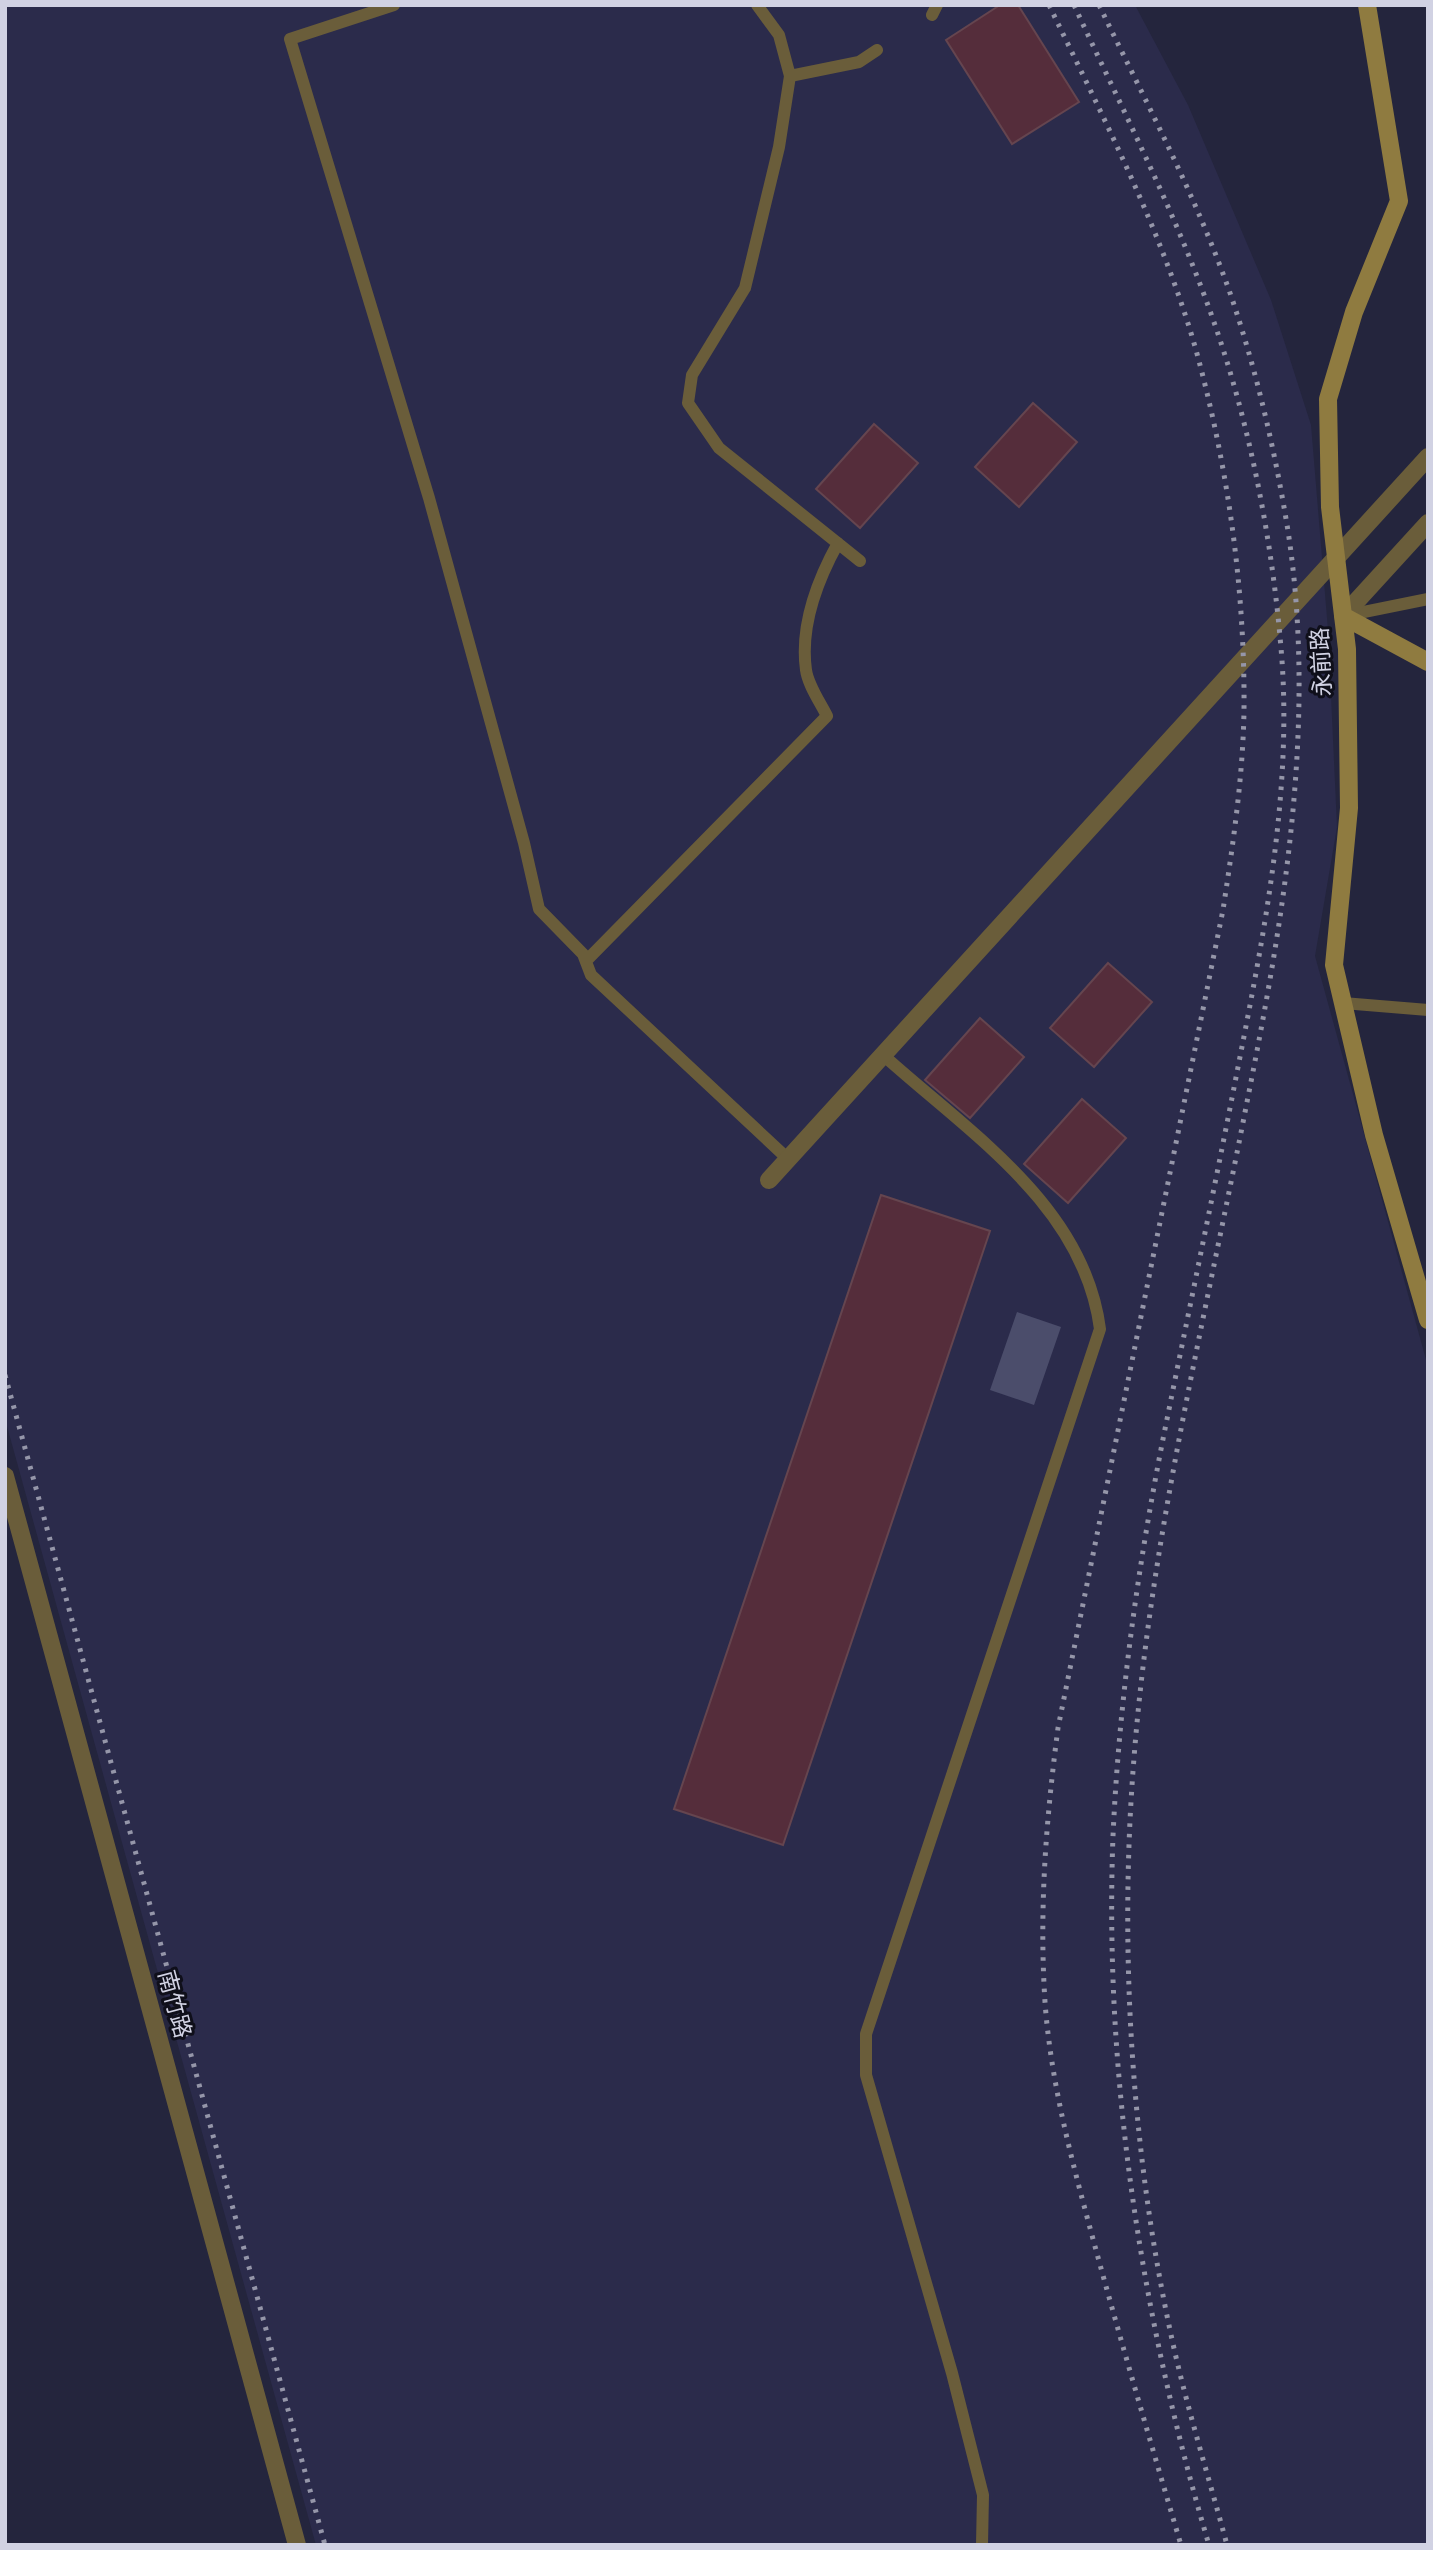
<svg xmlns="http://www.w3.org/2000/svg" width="1433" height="2550" font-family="Helvetica,'Noto Sans SC',sans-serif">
  <rect width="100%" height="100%" fill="#24253d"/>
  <path fill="#2b2b4b" d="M 5,5 L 1135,5 L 1188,105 L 1271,300 L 1311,425 L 1328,630 L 1337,827 L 1315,956 L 1428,1367 L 1428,2545 L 316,2545 L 5,1419 Z"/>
  <path fill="#4b4d6b" d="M 1017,1312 L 1061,1327 L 1034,1405 L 990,1390 Z"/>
  <path fill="#552d3b" stroke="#65454f" stroke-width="2" d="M 1000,5 L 1018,5 L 1079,102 L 1012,144 L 946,40 Z
    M 1033,403 L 1077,442 L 1019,507 L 975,467 Z
    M 874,424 L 918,463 L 860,528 L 816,489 Z
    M 1108,963 L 1152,1002 L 1094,1067 L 1050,1028 Z
    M 980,1018 L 1024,1057 L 970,1118 L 925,1080 Z
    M 1082,1099 L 1126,1138 L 1068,1203 L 1024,1164 Z
    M 881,1195 L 990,1231 L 783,1845 L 674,1809 Z"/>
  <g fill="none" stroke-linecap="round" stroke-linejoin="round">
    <path stroke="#6a5d3a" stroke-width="12" d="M 394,5 L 290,39 L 429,498 L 524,843 L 539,909 L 583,954 L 591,975 L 788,1159
      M 757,5 L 779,35 L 790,76 L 779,147 L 745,288 L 692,375 L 688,403 L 719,448 L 860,561
      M 932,15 L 937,5
      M 790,76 L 859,62 L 877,50
      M 1344,616 L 1428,599
      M 586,961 L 827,716 C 820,702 808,685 806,670 C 800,627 817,581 838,543
      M 1343,1003 L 1428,1010
      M 882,1054 C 968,1132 1084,1205 1100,1329 L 866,2034 L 866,2075 L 952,2373 L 983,2495 L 982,2545"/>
    <path stroke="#6a5d3a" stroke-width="18" d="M 1343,616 L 1428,523
      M 769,1180 L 1428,457
      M 5,1476 L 297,2545"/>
    <path stroke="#8f7b40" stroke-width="18" d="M 1367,5 L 1399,201 L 1354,312 L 1328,399 L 1330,507 L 1347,649 L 1349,808 L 1334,965 L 1374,1135 L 1428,1320
      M 1343,616 L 1428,662"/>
    <path stroke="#9596a9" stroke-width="5" stroke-dasharray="3.5 7" stroke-linecap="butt" d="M 1049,5 C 1103,117 1162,231 1196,350 C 1228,467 1245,589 1244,710 C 1243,777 1233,844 1223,910 L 1058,1728 C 1046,1820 1039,1909 1045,2002 C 1051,2086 1074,2169 1096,2250 C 1123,2349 1152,2447 1181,2545
      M 1074,5 C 1123,111 1178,217 1216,328 C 1251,430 1272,541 1281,648 C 1293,785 1265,929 1239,1062 C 1215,1186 1189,1310 1164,1434 C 1138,1565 1119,1702 1113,1836 C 1104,2074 1141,2317 1209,2545
      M 1099,5 C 1144,98 1194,192 1229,290 C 1256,368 1275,450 1288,531 C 1317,721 1284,916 1247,1102 C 1205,1319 1151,1537 1134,1758 C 1119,1945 1131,2147 1170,2330 C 1185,2402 1208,2474 1227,2545
      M 5,1375 L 325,2545"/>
  </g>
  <g text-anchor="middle" stroke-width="6" stroke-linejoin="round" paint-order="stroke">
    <g font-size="23" fill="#d1d2e3" stroke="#0f0f1a">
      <text transform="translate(1321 662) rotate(-93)" y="8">永前路</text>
      <text transform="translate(175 2004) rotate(75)" y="8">南竹路</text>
    </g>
  </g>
  <rect width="1433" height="2550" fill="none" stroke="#d1d2e3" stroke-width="14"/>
</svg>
